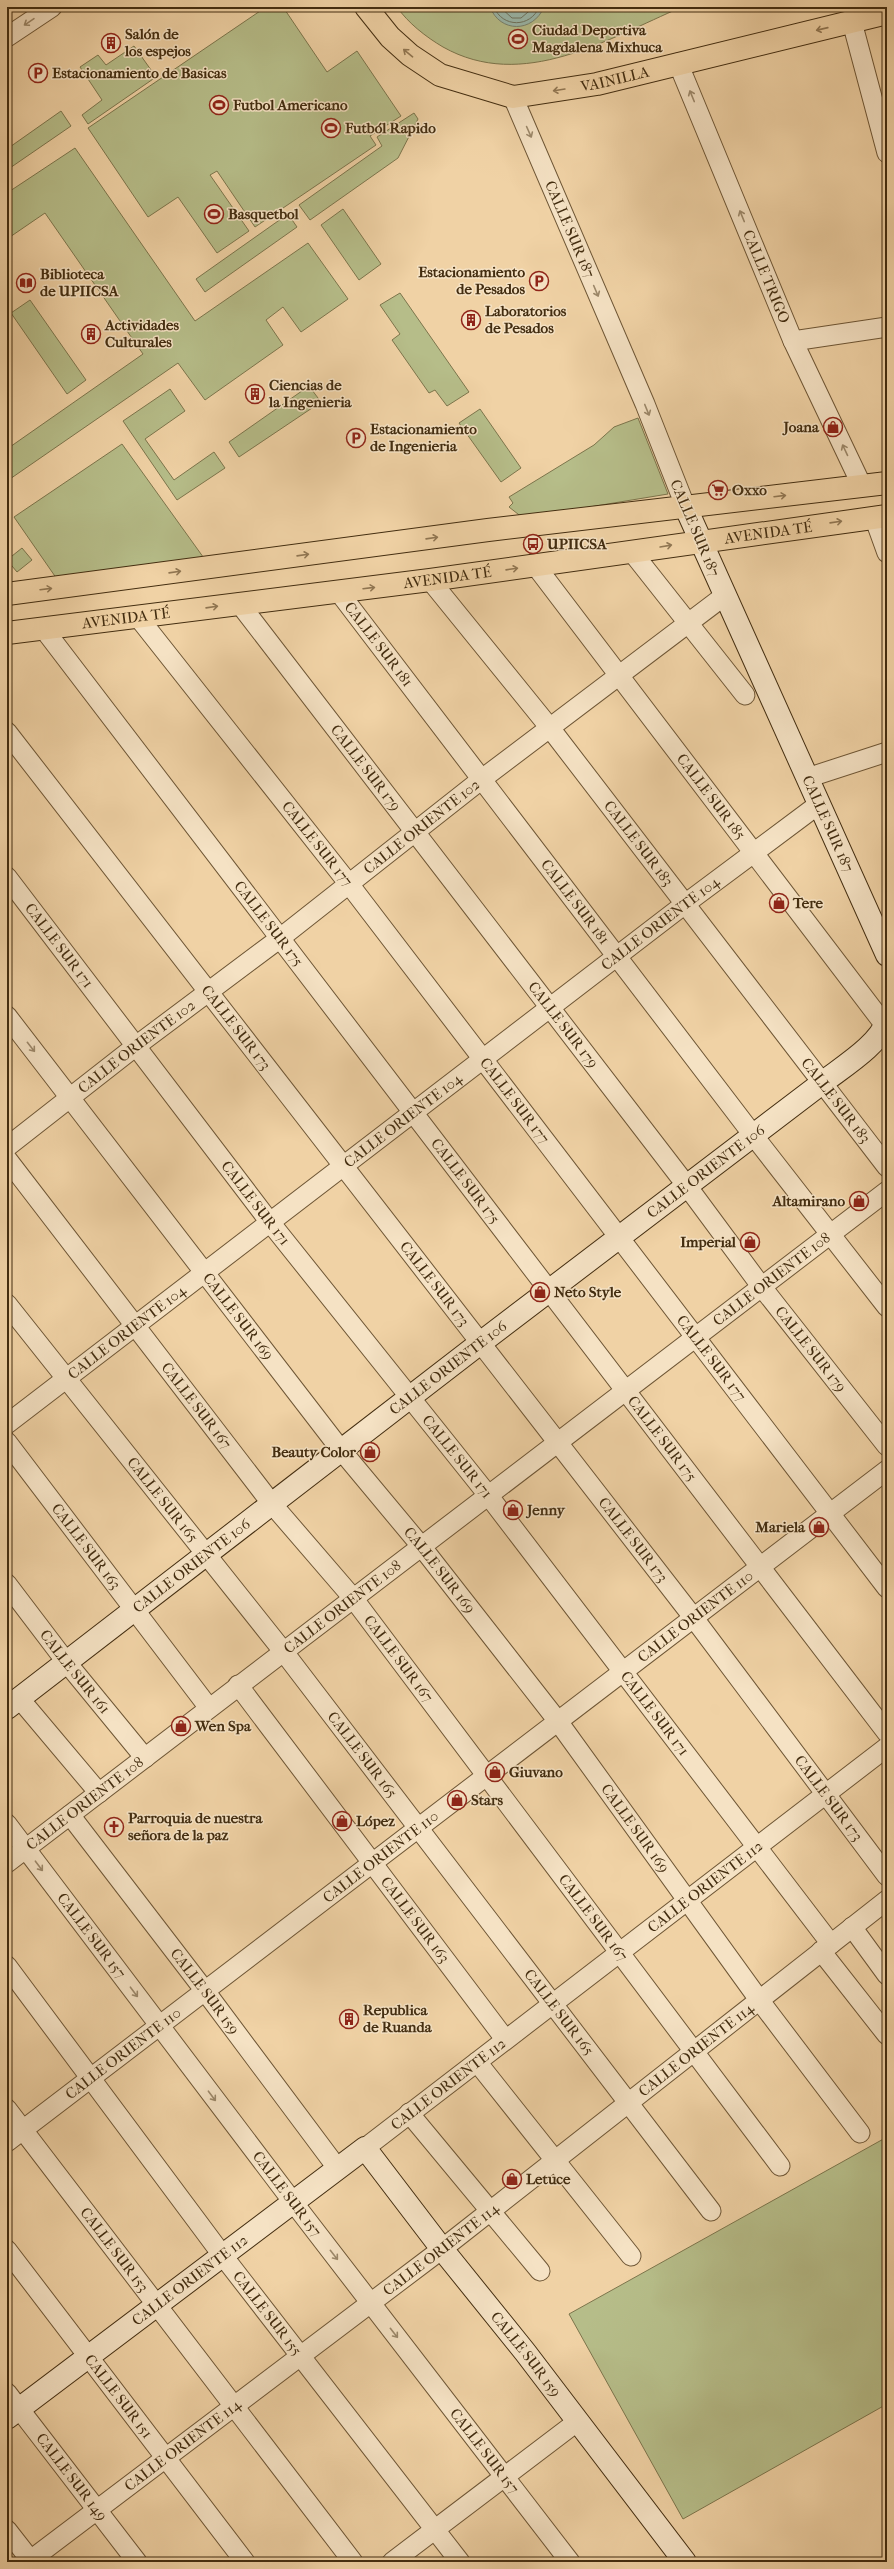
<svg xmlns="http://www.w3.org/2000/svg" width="894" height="2569" font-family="'IM FELL French Canon',serif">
  <rect width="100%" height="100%" fill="#f0d2a5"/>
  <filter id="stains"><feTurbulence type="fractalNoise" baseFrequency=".005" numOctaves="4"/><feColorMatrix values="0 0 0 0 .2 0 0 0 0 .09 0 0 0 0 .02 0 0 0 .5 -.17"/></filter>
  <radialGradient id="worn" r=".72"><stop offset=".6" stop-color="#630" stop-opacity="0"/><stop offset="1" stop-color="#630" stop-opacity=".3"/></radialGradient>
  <path fill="#b6bd89" stroke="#7c754c" d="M 266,7 L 283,7 L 327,72 L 357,51 L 401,116 L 370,136 L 376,145 L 255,227 L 217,171 L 210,175 L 249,231 L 217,253 L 178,197 L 148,217 L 88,128 Z
    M 397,7 L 682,7 C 607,39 523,92 443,47 C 426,37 408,23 397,7 Z
    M 134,46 L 156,77 L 88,124 L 82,115 L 102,100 L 80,67 L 98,55 L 106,65 Z
    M 61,111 L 71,126 L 7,170 L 7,149 Z
    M 414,113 L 418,119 L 398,158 L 310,220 L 299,205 L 382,146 L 377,137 Z
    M 75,148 L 195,321 L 308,243 L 348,299 L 301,332 L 283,307 L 266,320 L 283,345 L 205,400 L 178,363 L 7,481 L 7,449 L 143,354 L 45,213 L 7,239 L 7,193 Z
    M 343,209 L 381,264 L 359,280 L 321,225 Z
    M 288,214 L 297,227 L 205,292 L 196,279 Z
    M 400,293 L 469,392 L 447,406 L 435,390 L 429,393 L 392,340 L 400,334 L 380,305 Z
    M 30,300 L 86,380 L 67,394 L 11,313 Z
    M 309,386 L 321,402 L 239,457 L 229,442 Z
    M 170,389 L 185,411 L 145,439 L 174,480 L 214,452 L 225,468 L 177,500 L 123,421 Z
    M 480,409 L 521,468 L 501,482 L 459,423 Z
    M 638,418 L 668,494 L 523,518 L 509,507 L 513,503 L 509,497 L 594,445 L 614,427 Z
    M 122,444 L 206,561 L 59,582 L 14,517 Z
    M 22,548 L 32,560 L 17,572 L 7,560 Z
    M 887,2137 L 887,2404 L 683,2519 L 569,2314 Z"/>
  <path fill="#9ab7aa" stroke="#77806c" d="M 490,7 L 544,7 C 533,33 500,33 490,7 Z"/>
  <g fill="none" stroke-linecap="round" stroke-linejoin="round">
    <path stroke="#6e725d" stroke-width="1" d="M 494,7 C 502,28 531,28 539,7
      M 500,7 L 512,18 L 521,18 L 534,7"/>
    <defs>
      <g id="street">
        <path d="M 852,22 L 887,153"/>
        <path d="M 7,37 L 52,7"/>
        <path id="s1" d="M 678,63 L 793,341 L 862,486"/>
        <path id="s2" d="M 513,97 L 645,404 L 686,508"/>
        <path d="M 793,341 L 887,327"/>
        <path d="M 874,517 L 887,553"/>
        <path d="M 632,552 L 745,695"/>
        <path id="s3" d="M 535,565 L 887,1028"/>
        <path id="s4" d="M 430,580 L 550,728 L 887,1167"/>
        <path id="s5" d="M 338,591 L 753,1135 L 887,1307"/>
        <path id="s6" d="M 239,603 L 687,1186 L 761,1286 L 887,1446"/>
        <path id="s7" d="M 138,617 L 349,884 L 887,1588"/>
        <path id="s8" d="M 43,628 L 887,1733"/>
        <path id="s9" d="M 7,732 L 693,1617 L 887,1876"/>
        <path d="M 807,778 L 887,752"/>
        <path id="s10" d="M 7,877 L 269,1221 L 488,1495 L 831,1944"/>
        <path id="s11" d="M 7,1016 L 341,1450 L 421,1546 L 557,1720 L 760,2001 L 860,2133"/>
        <path id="s12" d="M 7,1147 L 136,1046 L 279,939 L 482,779 L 724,596"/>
        <path id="s13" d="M 7,1159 L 272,1504 L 353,1598 L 780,2166"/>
        <path id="s14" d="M 7,1304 L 283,1651 L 711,2211"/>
        <path id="s15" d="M 7,1424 L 685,904 L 819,804"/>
        <path id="s16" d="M 7,1442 L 209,1708"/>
        <path id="s17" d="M 7,1584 L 67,1663 L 145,1758"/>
        <path id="s18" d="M 238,1685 L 505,2039"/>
        <path d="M 19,1698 L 99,1793"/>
        <path id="s19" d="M 70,1815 L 205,1991 L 338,2169"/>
        <path id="s20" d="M 7,1824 L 293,2202 L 570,2562"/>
        <path id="s21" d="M 7,1863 L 887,1191"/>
        <path d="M 852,1927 L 887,1975"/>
        <path d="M 821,1951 L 887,2035"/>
        <path id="s22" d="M 7,1966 L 223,2256 L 460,2562"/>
        <path d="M 477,2062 L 631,2256"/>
        <path id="s23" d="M 7,2109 L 353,2562"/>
        <path d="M 409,2113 L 540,2271"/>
        <path id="s24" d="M 7,2142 L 887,1470"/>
        <path id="s25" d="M 365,2148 L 887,1747"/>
        <path id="s26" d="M 7,2250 L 245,2562"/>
        <path id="s27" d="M 7,2393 L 137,2562"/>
        <path d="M 7,2530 L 32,2562"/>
        <path id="s28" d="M 28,2562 L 442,2249 L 887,1900"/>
        <path d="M 392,2562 L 578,2421"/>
      </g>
      <g id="secondary">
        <path id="s29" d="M 686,508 L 887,955"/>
        <path id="s30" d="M 7,1708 L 479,1344 L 822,1083 C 841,1068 881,1044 887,1020"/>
        <path id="s31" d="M 7,2418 L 365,2148 L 442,2249 L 525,2352 L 685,2562"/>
      </g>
      <g id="primary">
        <path id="s32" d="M 366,7 L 390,37 L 410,55 L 440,75 L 513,97 L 597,84 L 887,13"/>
        <path d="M 7,594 L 488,530 L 887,483"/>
        <path id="s33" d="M 7,633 L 430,580 L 887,516"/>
      </g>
    </defs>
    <use href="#street" stroke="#6e5635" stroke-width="21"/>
    <use href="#secondary" stroke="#432d10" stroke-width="24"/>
    <use href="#primary" stroke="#432d10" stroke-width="24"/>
    <use href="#street" stroke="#f5e2c4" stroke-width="19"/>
    <use href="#secondary" stroke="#f5e2c4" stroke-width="22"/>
    <use href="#primary" stroke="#f0d2a5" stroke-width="22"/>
  </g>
  <defs><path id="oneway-shaft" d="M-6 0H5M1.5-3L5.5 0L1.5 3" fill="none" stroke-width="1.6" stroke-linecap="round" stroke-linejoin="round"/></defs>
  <g stroke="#9c886a">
    <use href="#oneway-shaft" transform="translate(29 22) rotate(146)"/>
    <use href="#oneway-shaft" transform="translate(692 96) rotate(-112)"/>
    <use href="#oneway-shaft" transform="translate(529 132) rotate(66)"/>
    <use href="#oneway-shaft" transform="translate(742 216) rotate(-112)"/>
    <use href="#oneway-shaft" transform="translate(596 291) rotate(67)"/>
    <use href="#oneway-shaft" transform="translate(647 410) rotate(68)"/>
    <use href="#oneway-shaft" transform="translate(845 450) rotate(-115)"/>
    <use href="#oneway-shaft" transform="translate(31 1047) rotate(52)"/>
    <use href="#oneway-shaft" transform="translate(39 1866) rotate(53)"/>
    <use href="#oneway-shaft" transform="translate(134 1992) rotate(53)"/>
    <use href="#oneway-shaft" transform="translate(212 2096) rotate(53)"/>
    <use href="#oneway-shaft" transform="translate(334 2255) rotate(52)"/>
    <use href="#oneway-shaft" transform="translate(394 2333) rotate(52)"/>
  </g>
  <g stroke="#917753">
    <use href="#oneway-shaft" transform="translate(822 29) rotate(167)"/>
    <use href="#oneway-shaft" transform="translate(408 53) rotate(-140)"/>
    <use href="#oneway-shaft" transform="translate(559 90) rotate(171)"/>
    <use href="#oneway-shaft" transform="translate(780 496) rotate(-7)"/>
    <use href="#oneway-shaft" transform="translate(836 522) rotate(-8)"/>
    <use href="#oneway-shaft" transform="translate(432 538) rotate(-8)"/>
    <use href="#oneway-shaft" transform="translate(666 546) rotate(-10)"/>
    <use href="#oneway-shaft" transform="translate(303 555) rotate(-8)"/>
    <use href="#oneway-shaft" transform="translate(512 569) rotate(-8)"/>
    <use href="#oneway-shaft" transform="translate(175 572) rotate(-8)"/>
    <use href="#oneway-shaft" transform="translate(369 588) rotate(-7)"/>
    <use href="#oneway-shaft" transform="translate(46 589) rotate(-7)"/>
    <use href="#oneway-shaft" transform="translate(212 607) rotate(-8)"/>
  </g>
  <defs>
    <symbol id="stadium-ring" viewBox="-11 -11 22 22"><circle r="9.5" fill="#f5e2c4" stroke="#8f2418" stroke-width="1.5"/><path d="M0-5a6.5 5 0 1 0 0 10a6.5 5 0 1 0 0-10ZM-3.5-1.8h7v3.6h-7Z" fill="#8f2418"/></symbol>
    <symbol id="building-ring" viewBox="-11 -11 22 22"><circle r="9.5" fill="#f5e2c4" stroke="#8f2418" stroke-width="1.5"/><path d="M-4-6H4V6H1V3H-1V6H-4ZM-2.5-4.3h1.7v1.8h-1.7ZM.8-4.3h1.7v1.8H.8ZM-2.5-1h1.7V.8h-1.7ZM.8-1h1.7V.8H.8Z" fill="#8f2418"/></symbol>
    <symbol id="parking-ring" viewBox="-11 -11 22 22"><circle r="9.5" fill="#f5e2c4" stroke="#8f2418" stroke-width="1.5"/><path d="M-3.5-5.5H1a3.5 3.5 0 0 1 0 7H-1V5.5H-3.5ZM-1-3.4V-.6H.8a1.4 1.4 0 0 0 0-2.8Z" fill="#8f2418"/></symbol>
    <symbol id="library-ring" viewBox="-11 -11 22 22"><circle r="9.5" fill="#f5e2c4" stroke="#8f2418" stroke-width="1.5"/><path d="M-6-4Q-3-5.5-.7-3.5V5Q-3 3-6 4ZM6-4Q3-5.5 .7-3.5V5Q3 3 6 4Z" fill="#8f2418"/></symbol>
    <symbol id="shop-ring" viewBox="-11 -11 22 22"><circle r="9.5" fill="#f5e2c4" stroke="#8f2418" stroke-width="1.5"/><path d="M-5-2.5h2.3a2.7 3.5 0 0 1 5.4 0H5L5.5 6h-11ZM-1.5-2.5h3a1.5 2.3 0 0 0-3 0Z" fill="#8f2418"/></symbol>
    <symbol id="supermarket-ring" viewBox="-11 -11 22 22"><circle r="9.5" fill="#f5e2c4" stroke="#8f2418" stroke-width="1.5"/><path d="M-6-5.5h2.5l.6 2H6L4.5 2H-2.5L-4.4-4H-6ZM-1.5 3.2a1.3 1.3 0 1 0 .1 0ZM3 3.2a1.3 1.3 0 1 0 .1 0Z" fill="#8f2418"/></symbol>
    <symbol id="bus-ring" viewBox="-11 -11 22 22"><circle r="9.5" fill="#f5e2c4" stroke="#8f2418" stroke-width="1.5"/><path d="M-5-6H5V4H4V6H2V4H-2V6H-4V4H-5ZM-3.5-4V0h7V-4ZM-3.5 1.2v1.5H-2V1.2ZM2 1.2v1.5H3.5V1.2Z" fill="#8f2418"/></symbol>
    <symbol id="church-ring" viewBox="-11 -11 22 22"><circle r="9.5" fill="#f5e2c4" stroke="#8f2418" stroke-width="1.5"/><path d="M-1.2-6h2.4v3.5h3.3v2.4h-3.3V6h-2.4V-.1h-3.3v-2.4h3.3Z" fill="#8f2418"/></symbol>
  </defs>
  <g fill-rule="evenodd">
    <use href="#stadium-ring" x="507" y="28" width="22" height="22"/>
    <use href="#building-ring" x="100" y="32" width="22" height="22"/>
    <use href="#parking-ring" x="27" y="62" width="22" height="22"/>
    <use href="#stadium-ring" x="208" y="94" width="22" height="22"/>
    <use href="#stadium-ring" x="320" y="117" width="22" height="22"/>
    <use href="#stadium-ring" x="203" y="203" width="22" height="22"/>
    <use href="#parking-ring" x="528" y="270" width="22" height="22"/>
    <use href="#library-ring" x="15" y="272" width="22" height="22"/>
    <use href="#building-ring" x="460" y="309" width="22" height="22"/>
    <use href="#building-ring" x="80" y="323" width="22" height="22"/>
    <use href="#building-ring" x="244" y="383" width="22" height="22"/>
    <use href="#shop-ring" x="822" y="416" width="22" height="22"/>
    <use href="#parking-ring" x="345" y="427" width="22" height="22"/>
    <use href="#supermarket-ring" x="707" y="479" width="22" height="22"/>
    <use href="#bus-ring" x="522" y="533" width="22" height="22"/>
    <use href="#shop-ring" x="768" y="892" width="22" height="22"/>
    <use href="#shop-ring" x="848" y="1190" width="22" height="22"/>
    <use href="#shop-ring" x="739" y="1231" width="22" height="22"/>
    <use href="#shop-ring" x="529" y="1281" width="22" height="22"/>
    <use href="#shop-ring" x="359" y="1441" width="22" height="22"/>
    <use href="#shop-ring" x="502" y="1499" width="22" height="22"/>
    <use href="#shop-ring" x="808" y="1516" width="22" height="22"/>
    <use href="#shop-ring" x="170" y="1715" width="22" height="22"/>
    <use href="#shop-ring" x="484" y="1761" width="22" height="22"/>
    <use href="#shop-ring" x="446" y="1789" width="22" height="22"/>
    <use href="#shop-ring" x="331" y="1810" width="22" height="22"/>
    <use href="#church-ring" x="103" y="1816" width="22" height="22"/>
    <use href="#building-ring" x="338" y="2008" width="22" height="22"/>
    <use href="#shop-ring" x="501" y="2168" width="22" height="22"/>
  </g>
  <g text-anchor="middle" stroke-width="3" stroke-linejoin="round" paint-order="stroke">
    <g font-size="15" font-weight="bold" fill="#432d10" stroke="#f5e2c4" text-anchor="start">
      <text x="532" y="35">Ciudad Deportiva<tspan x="532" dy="17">Magdalena Mixhuca</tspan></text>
      <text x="125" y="39">Salón de<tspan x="125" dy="17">los espejos</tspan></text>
      <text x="52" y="78">Estacionamiento de Basicas</text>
      <text x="233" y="110">Futbol Americano</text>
      <text x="345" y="133">Futból Rapido</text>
      <text x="228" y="219">Basquetbol</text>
      <text x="525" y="277" text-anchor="end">Estacionamiento<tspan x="525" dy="17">de Pesados</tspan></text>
      <text x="40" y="279">Biblioteca<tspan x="40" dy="17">de UPIICSA</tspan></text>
      <text x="485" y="316">Laboratorios<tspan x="485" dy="17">de Pesados</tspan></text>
      <text x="105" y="330">Actividades<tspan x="105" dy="17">Culturales</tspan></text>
      <text x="269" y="390">Ciencias de<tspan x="269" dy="17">la Ingenieria</tspan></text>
      <text x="819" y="432" text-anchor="end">Joana</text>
      <text x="370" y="434">Estacionamiento<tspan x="370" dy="17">de Ingenieria</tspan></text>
      <text x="732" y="495">Oxxo</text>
      <text x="547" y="549">UPIICSA</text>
      <text x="793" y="908">Tere</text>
      <text x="845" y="1206" text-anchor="end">Altamirano</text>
      <text x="736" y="1247" text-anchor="end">Imperial</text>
      <text x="554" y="1297">Neto Style</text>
      <text x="356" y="1457" text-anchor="end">Beauty Color</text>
      <text x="527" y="1515">Jenny</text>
      <text x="805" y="1532" text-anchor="end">Mariela</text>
      <text x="195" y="1731">Wen Spa</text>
      <text x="509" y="1777">Giuvano</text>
      <text x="471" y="1805">Stars</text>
      <text x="128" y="1823">Parroquia de nuestra<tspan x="128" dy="17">señora de la paz</tspan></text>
      <text x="356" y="1826">López</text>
      <text x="363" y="2015">Republica<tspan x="363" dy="17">de Ruanda</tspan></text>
      <text x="526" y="2184">Letuce</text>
    </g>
    <g font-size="15" fill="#432d10" stroke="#f5e2c4">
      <text dy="5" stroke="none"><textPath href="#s32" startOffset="281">VAINILLA</textPath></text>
      <text dy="5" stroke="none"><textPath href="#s2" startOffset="144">CALLE SUR 187</textPath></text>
      <text dy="5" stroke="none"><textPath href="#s1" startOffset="231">CALLE TRIGO</textPath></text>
      <text transform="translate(695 528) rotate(67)" y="5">CALLE SUR 187</text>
      <text dy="5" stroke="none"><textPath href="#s33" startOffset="768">AVENIDA TÉ</textPath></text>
      <text dy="5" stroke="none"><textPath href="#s33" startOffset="444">AVENIDA TÉ</textPath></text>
      <text dy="5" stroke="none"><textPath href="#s33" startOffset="120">AVENIDA TÉ</textPath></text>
      <text dy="5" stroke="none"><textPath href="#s5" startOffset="67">CALLE SUR 181</textPath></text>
      <text dy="5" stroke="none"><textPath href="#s6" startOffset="208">CALLE SUR 179</textPath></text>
      <text dy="5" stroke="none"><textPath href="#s3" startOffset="291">CALLE SUR 185</textPath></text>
      <text dy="5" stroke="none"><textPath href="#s29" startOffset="346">CALLE SUR 187</textPath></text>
      <text dy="5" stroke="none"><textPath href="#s12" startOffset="524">CALLE ORIENTE 102</textPath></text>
      <text dy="5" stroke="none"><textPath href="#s4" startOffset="336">CALLE SUR 183</textPath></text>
      <text dy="5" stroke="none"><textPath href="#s7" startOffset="289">CALLE SUR 177</textPath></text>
      <text dy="5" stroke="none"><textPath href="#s5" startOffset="391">CALLE SUR 181</textPath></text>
      <text dy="5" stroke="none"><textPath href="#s15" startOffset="823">CALLE ORIENTE 104</textPath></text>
      <text dy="5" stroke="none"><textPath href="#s8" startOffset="372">CALLE SUR 175</textPath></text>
      <text dy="5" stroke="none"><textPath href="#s10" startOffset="86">CALLE SUR 171</textPath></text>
      <text dy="5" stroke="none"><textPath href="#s6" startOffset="532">CALLE SUR 179</textPath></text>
      <text dy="5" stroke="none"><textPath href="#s9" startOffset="374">CALLE SUR 173</textPath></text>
      <text dy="5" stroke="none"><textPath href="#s12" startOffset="164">CALLE ORIENTE 102</textPath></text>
      <text dy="5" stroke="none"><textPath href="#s7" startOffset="613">CALLE SUR 177</textPath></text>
      <text dy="5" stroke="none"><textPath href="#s4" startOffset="660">CALLE SUR 183</textPath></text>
      <text dy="5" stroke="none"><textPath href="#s15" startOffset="499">CALLE ORIENTE 104</textPath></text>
      <text dy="5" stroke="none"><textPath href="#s30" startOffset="881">CALLE ORIENTE 106</textPath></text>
      <text dy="5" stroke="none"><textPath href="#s8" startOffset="696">CALLE SUR 175</textPath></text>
      <text dy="5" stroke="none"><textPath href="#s10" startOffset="410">CALLE SUR 171</textPath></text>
      <text dy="5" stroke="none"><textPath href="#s21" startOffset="962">CALLE ORIENTE 108</textPath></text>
      <text dy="5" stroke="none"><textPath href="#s9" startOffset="698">CALLE SUR 173</textPath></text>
      <text dy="5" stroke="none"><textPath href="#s11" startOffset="379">CALLE SUR 169</textPath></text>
      <text dy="5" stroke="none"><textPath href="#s15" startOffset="151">CALLE ORIENTE 104</textPath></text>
      <text dy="5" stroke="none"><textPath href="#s6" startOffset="940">CALLE SUR 179</textPath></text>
      <text dy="5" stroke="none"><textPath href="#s7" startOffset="937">CALLE SUR 177</textPath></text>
      <text dy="5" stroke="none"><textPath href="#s30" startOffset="557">CALLE ORIENTE 106</textPath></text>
      <text dy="5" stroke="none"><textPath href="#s13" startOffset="311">CALLE SUR 167</textPath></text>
      <text dy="5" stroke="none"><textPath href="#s8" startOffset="1020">CALLE SUR 175</textPath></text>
      <text dy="5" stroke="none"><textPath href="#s10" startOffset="734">CALLE SUR 171</textPath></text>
      <text dy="5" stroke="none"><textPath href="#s14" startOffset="250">CALLE SUR 165</textPath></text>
      <text dy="5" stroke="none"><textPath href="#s9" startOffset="1022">CALLE SUR 173</textPath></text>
      <text dy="5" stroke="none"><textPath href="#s16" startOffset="131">CALLE SUR 163</textPath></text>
      <text dy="5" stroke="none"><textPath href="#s30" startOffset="233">CALLE ORIENTE 106</textPath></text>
      <text dy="5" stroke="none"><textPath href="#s11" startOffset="703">CALLE SUR 169</textPath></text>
      <text dy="5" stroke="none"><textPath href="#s21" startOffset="422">CALLE ORIENTE 108</textPath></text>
      <text dy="5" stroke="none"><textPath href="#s24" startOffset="866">CALLE ORIENTE 110</textPath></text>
      <text dy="5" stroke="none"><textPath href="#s13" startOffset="635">CALLE SUR 167</textPath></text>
      <text dy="5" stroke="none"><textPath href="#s17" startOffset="111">CALLE SUR 161</textPath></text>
      <text dy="5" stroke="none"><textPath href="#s10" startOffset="1058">CALLE SUR 171</textPath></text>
      <text dy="5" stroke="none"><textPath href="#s14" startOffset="574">CALLE SUR 165</textPath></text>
      <text dy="5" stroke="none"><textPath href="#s9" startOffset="1346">CALLE SUR 173</textPath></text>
      <text dy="5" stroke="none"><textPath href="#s21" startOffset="98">CALLE ORIENTE 108</textPath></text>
      <text dy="5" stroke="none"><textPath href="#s11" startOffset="1027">CALLE SUR 169</textPath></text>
      <text dy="5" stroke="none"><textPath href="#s24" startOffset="470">CALLE ORIENTE 110</textPath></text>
      <text dy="5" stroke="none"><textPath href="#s25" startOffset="429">CALLE ORIENTE 112</textPath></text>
      <text dy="5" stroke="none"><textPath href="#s13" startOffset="959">CALLE SUR 167</textPath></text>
      <text dy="5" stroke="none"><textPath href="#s18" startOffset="294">CALLE SUR 163</textPath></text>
      <text dy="5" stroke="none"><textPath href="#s20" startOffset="140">CALLE SUR 157</textPath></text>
      <text dy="5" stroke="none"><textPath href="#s19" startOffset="222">CALLE SUR 159</textPath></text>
      <text dy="5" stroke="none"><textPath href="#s14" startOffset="898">CALLE SUR 165</textPath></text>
      <text dy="5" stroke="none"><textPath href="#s28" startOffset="842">CALLE ORIENTE 114</textPath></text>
      <text dy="5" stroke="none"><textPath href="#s24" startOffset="146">CALLE ORIENTE 110</textPath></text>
      <text dy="5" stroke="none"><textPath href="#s25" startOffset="105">CALLE ORIENTE 112</textPath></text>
      <text dy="5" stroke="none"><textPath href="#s20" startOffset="464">CALLE SUR 157</textPath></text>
      <text dy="5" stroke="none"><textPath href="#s28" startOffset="518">CALLE ORIENTE 114</textPath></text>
      <text dy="5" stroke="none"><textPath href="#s23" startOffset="177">CALLE SUR 153</textPath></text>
      <text dy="5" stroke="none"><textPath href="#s31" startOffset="229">CALLE ORIENTE 112</textPath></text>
      <text dy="5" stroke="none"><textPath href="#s22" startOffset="434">CALLE SUR 155</textPath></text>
      <text dy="5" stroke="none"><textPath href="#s31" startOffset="710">CALLE SUR 159</textPath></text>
      <text dy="5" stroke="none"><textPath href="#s26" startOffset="184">CALLE SUR 151</textPath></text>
      <text dy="5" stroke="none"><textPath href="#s28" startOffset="194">CALLE ORIENTE 114</textPath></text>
      <text dy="5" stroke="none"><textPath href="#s20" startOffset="788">CALLE SUR 157</textPath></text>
      <text dy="5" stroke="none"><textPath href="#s27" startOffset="106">CALLE SUR 149</textPath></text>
    </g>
  </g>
  <rect width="894" height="2569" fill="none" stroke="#f0d2a5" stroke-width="24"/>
  <rect x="8" y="8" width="878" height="2553" fill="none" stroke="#432d10" stroke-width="2"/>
  <rect x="12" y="12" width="870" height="2545" fill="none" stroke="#432d10"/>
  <rect width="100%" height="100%" filter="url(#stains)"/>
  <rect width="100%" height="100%" fill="url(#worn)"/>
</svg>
